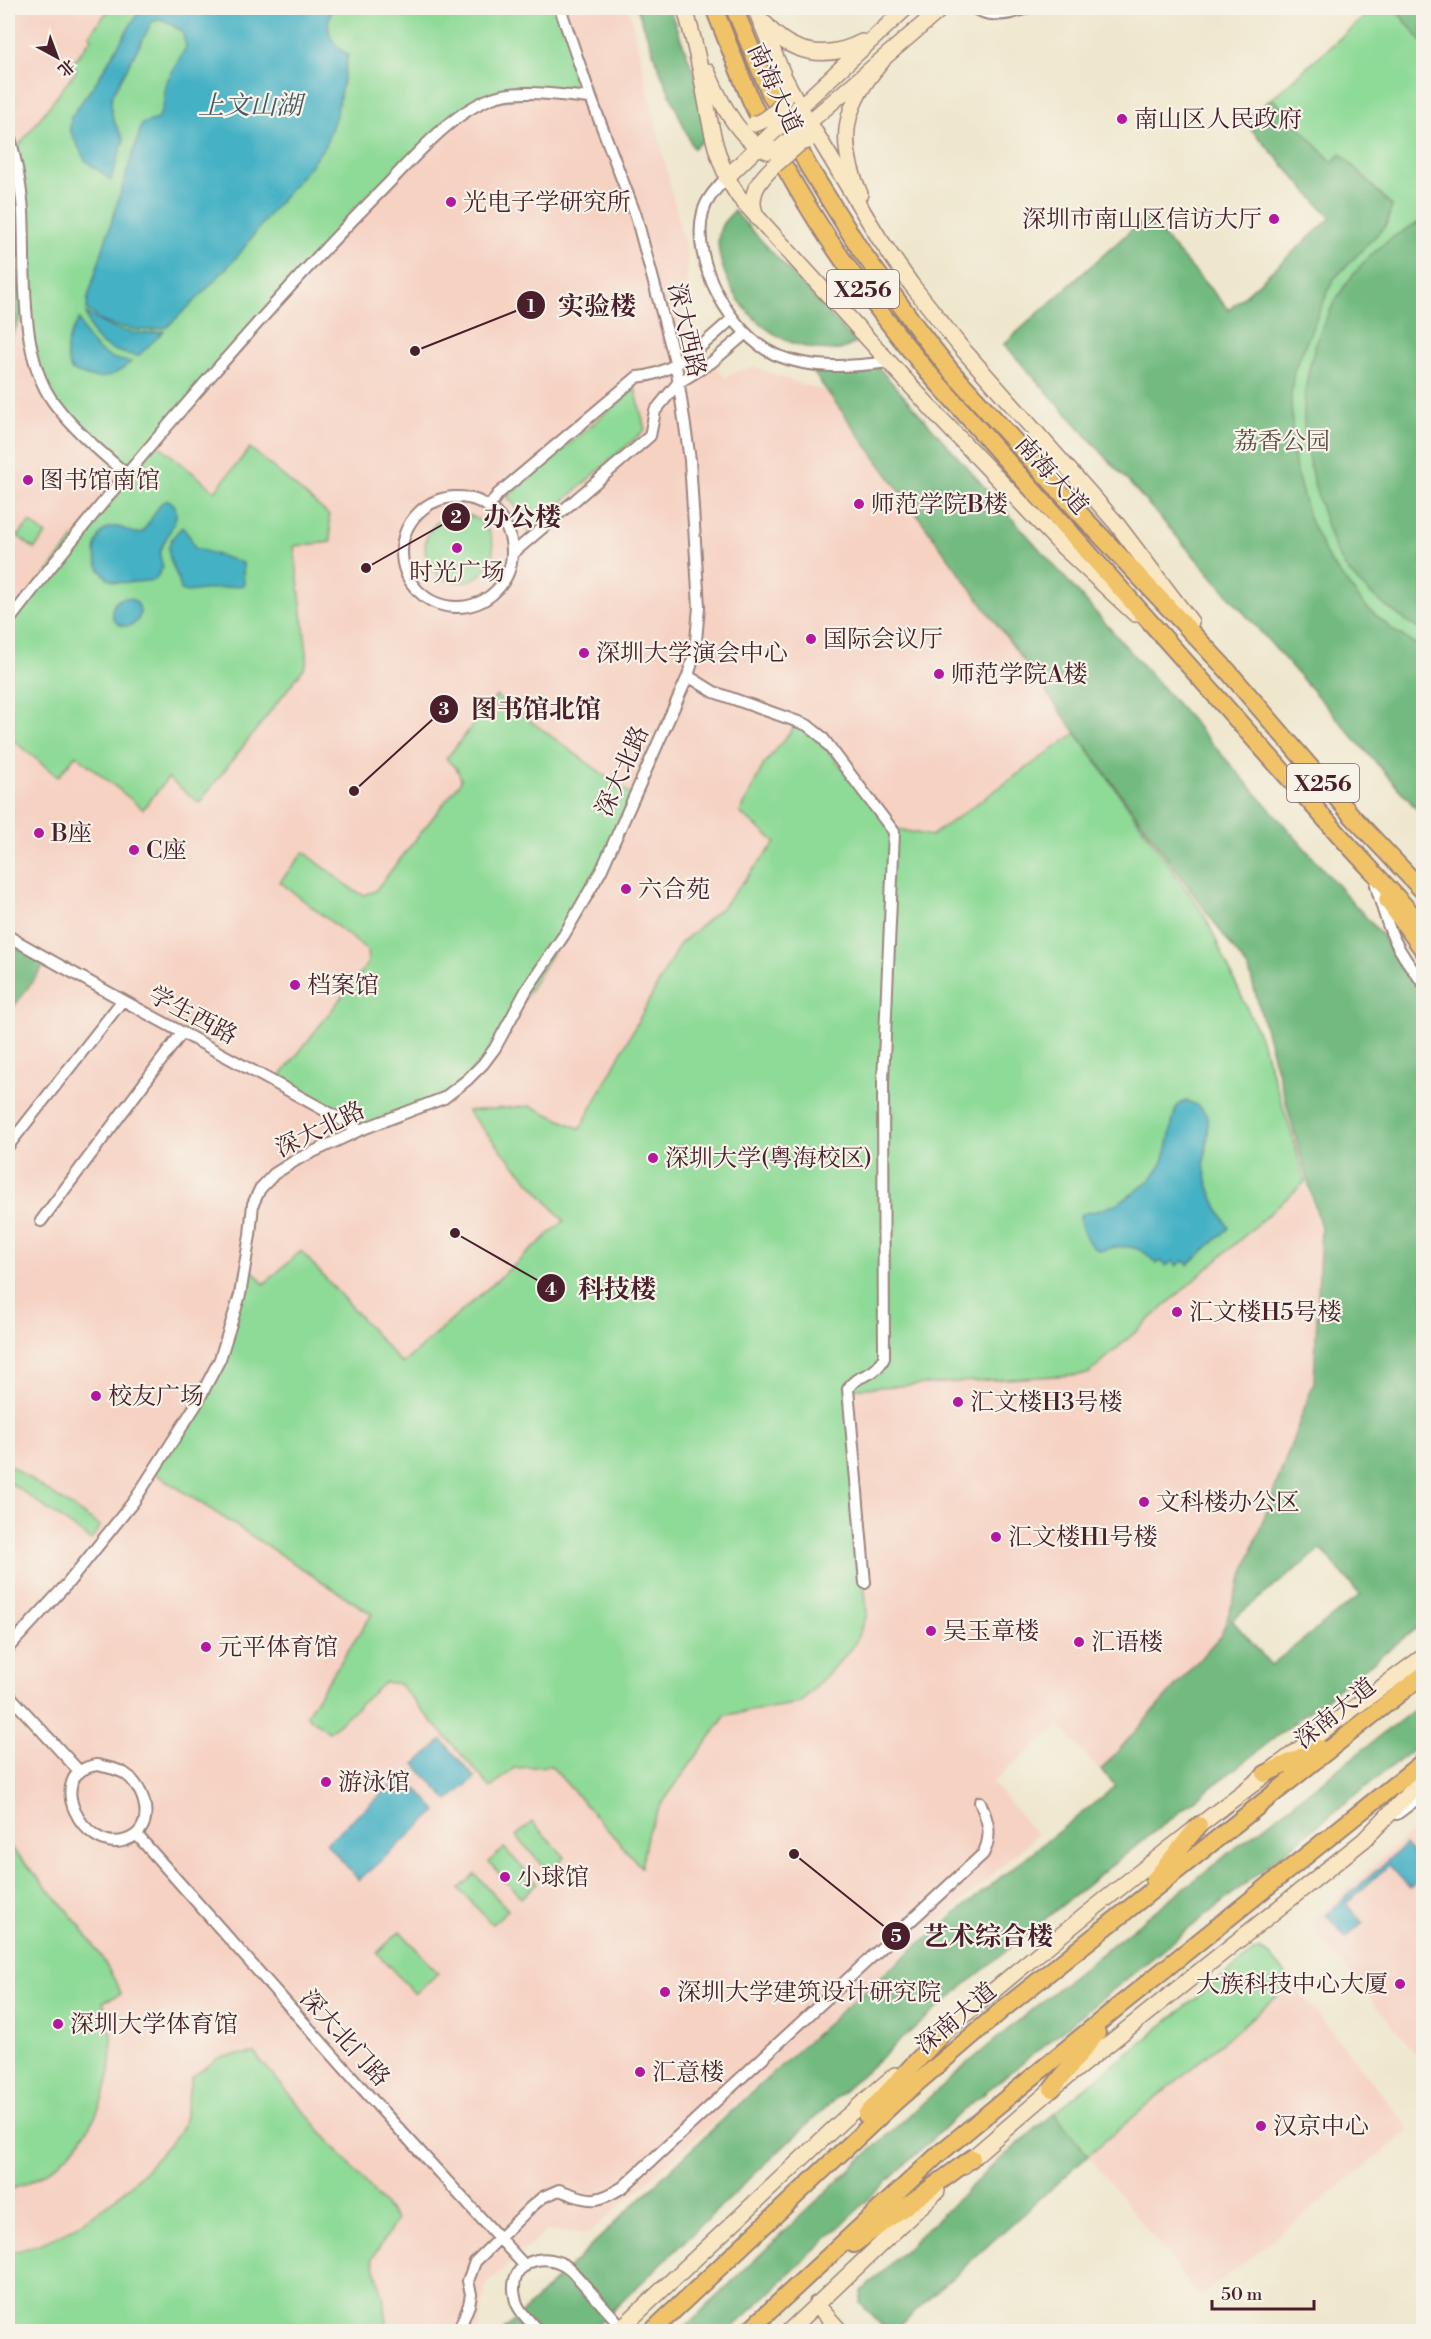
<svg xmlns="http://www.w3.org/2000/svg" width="1431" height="2339" font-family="'Libre Bodoni','Noto Serif SC',serif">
  <rect width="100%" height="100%" fill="#f7f3e8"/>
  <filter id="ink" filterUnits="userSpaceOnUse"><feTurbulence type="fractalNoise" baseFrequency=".0167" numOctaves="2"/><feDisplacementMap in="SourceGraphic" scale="12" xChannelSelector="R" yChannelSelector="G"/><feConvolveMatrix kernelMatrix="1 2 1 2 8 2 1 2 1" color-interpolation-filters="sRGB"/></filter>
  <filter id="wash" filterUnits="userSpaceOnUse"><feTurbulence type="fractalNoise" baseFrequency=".008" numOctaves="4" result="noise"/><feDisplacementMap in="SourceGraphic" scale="24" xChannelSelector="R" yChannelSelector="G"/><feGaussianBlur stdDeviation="1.35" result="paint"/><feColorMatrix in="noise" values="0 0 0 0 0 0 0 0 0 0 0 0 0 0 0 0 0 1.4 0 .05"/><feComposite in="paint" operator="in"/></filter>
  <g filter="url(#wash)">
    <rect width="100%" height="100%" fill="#efe7cd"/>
    <path fill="#f6d2c3" d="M 8,8 L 629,8 L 687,257 L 687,289 L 681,323 L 725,378 L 740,370 L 755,367 L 801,384 L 845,396 L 1120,798 L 1205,916 L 1260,1037 L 1292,1134 L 1329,1266 L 1330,1336 L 1228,1624 L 1186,1703 L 1104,1776 L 1059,1725 L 992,1783 L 1037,1835 L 588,2234 L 546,2231 L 486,2285 L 478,2331 L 8,2332 Z
      M 1409,1834 L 1423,1850 L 1423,2062 L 1315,1932 L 1313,1920 Z
      M 1293,1983 L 1406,2124 L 1408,2132 L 1200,2297 L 1088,2155 Z"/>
    <path fill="#8eda97" stroke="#6c7c61" stroke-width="1.5" d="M 110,8 L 560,8 L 591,98 L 534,93 L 471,108 L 396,176 L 155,442 L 215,491 L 250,448 L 329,515 L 331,542 L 294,546 L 307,653 L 307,661 L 305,667 L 199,803 L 168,778 L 143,809 L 76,755 L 58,777 L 8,736 L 8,622 L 125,474 L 53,401 L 32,359 L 14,152 L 77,70 L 71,65 L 92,38 L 89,35 Z
      M 1374,8 L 1423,8 L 1423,816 L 1143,498 L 1004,344 L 1146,217 L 1229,310 L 1331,218 L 1245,122 Z
      M 635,388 L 645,430 L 527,533 C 525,518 518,507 507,497 Z
      M425 548a34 34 0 1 1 68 0a34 34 0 1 1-68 0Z
      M 30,522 L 46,535 L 34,549 L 18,536 Z
      M 496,696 L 633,796 L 601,871 L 495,1048 L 444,1098 L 360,1130 L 276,1082 L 368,963 L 367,950 L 280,882 L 304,852 L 356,892 L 364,895 L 375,891 L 460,783 L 461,779 L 457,769 L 446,759 Z
      M 798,722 L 807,725 L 892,828 L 931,836 L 1076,733 L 1205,916 L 1260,1037 L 1292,1134 L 1305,1182 L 1088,1374 L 848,1389 L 867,1615 L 853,1647 L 800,1703 L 726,1715 L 661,1805 L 648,1831 L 641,1867 L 551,1766 L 514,1768 L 491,1788 L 399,1684 L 385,1682 L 329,1732 L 306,1715 L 372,1614 L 153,1472 L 220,1359 L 245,1262 L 264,1284 L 301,1251 L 402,1364 L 564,1221 L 467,1111 L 531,1106 L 580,1129 L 679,945 L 724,905 L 776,842 L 740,813 L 763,766 Z
      M 8,1464 L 100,1526 L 91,1540 L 8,1481 Z
      M 532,1822 L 565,1857 L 549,1872 L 516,1836 Z
      M 8,1844 C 50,1892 95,1934 121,1994 L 103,2002 C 132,2076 85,2169 8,2190 Z
      M 504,1848 L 537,1883 L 521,1898 L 489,1862 Z
      M 475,1874 L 508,1910 L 492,1924 L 459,1889 Z
      M 400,1931 L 438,1973 L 415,1994 L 377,1953 Z
      M 1259,1949 L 1270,1955 L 1293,1983 L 1088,2155 L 1054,2113 L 1252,1953 Z
      M 254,2053 L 397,2220 L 372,2258 L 383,2296 L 388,2331 L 8,2331 L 8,2253 C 69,2241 122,2198 162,2152 C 168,2144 179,2135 182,2127 C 187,2111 188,2093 192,2077 L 220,2057 Z"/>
    <path fill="#72ba80" stroke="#5e6c56" stroke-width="1.5" fill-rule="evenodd" d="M 637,8 L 669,8 L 694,73 L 718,129 L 693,148 L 661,73 Z
      M 1394,8 L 1423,8 L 1423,43 Z
      M 1272,98 L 1332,162 L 1341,154 L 1392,206 L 1386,225 L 1333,280 L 1294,371 L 1291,396 L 1293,446 L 1296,471 L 1310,520 L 1329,560 L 1365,606 L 1394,631 L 1423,649 L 1423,816 L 1143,498 L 1004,344 L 1146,217 L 1229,310 L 1331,218 L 1245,122 Z
      M 8,130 L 14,152 L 26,306 L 8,345 Z
      M 734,211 L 856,343 C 851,345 844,349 839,350 C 833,351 826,349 820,349 C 776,346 738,311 724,271 C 719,257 715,239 722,225 C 725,220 730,216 734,211 Z
      M 1423,221 L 1423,632 C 1397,615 1369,596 1349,572 C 1333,552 1327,525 1319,501 C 1311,474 1305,449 1304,420 C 1302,340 1348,252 1423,221 Z
      M 878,367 L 1410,967 L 1423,987 L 1423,1623 C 1259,1751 1091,1877 932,2013 C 814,2114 703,2224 591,2331 L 502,2332 C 621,2218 738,2101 862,1993 C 944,1921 1030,1854 1116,1786 L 1101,1770 L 1221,1635 L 1314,1382 L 1321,1228 L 1249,970 L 813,372 ZM 1321,1549 L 1360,1595 L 1271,1665 L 1232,1620 Z
      M 8,942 L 45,964 L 8,1015 Z
      M 1423,1703 L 1423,1741 L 963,2110 L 729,2331 L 681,2331 C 785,2231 889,2129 1000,2036 C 1138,1921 1282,1813 1423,1703 Z
      M 1054,2113 L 1088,2155 L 893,2331 L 887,2331 L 860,2303 L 862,2291 L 988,2170 Z"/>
    <path fill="#45b1c4" stroke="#486878" stroke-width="1.5" d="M 141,8 L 333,8 C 323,26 330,44 348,55 L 337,112 L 326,144 L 310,166 L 272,211 L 237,257 L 199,297 L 167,327 L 151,330 L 139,330 L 114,326 L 103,322 L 87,310 L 88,297 L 142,124 L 158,119 L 163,107 L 166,83 L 186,47 L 182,31 L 162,19 L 152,22 L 112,96 C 109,113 114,124 124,139 L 111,180 L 85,160 L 70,130 L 71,117 L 98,79 Z
      M 86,313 C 110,331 135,337 164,331 L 138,356 C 108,351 92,345 86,313 Z
      M 79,319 C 87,344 104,360 131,362 C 109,381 97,382 71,370 C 62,348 68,339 79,319 Z
      M 168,500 C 189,511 164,536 160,552 C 159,556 162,563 163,567 L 155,580 C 143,581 125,585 113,581 C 93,573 88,539 108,528 C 122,522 131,538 143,532 L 161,503 Z
      M 182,527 L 190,537 L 195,548 L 243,563 L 244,585 L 187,592 L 181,590 C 176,562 155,552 182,527 Z
      M112 612a14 14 0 1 1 28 0a14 14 0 1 1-28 0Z
      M 1187,1101 C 1225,1113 1200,1145 1205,1171 C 1209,1192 1218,1210 1229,1228 L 1188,1265 L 1184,1260 L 1177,1266 L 1173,1261 L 1166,1266 L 1161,1261 L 1157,1264 C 1146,1250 1133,1245 1114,1247 C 1110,1248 1104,1251 1100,1250 C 1088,1249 1079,1225 1080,1215 C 1088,1211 1098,1212 1106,1208 C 1125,1201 1146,1186 1158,1170 C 1171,1153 1171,1110 1179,1104 C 1181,1102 1184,1102 1187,1101 Z
      M 442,1740 L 475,1778 L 448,1801 L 415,1764 Z
      M 404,1774 L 437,1811 L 359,1880 L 326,1843 Z
      M 1405,1845 L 1423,1866 L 1423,1876 L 1410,1888 L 1389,1865 L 1346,1904 L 1363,1923 L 1346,1938 L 1326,1915 Z"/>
  </g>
  <g filter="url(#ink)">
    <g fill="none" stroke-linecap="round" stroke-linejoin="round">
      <defs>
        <path id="minor" d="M 973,8 C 991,18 1008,16 1026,8
          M 8,130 C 15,156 21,184 23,211 C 26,269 18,355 54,403 C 74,430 101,452 126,474
          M 726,178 C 716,189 707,198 703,212 C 690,261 731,335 776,355 C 812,370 851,367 889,362
          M402 552a55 55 0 1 1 110 0a55 55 0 1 1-110 0Z
          M 489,507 L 498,494 L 637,377 C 675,375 705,342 732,319
          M 512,554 L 650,436 L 655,411 L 678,383 L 712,362 L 745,334
          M 8,622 C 72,538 140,457 209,378 C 264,315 319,253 378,194 C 410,162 449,114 492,98 C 519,88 562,96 591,98
          M 688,676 L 714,692 L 807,725 L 822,737 L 894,832 L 883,1081 L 884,1358 C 873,1380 857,1372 848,1389 L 865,1583
          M 1376,885 C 1388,930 1394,947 1424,984
          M 8,936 C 124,1003 243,1064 360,1130
          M 8,1146 L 122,1001
          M 41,1221 L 181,1034
          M 8,1648 L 68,1583 L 134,1501 L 196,1405 L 220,1359 L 240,1295 L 250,1235 L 253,1204 L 260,1189 L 274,1174 L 298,1159 L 360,1130 L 444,1098 L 467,1080 L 483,1064 L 495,1048 L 527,989 L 564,935 L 601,871 L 688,676 L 695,652 L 699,607 L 690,460 L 676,365 L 636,216 L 591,98 L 560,8
          M 8,1694 L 79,1771
          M 97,1765 C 107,1767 115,1768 124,1773 C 147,1788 157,1830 126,1840 C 83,1855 42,1772 97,1765 Z
          M 1397,1814 L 1424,1794
          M 137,1835 L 378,2106 L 525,2266
          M 458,2332 L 469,2305 L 471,2294 L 468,2281 L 475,2262 L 531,2207 L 543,2197 L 559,2190 C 590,2201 594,2205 623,2187 L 983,1854 C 993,1835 988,1821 980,1802
          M 539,2332 C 531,2322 517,2311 515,2297 C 507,2261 547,2248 571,2270 L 622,2327"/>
        <path id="secondary" d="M 685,8 C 691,31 698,55 702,79 C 710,120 714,162 739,197 L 940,418 L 1063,547 L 1135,614
          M 755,8 L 784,77 L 800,107 L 879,238 L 911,284 L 959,345 L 1116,523 L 1191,622
          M 764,22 C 789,54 826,61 862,42
          M 707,71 C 718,97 739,142 768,151
          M 794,112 L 906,8
          M 801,129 L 942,8
          M 726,178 L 763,142
          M 860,194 C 836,139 844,104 883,60
          M 758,219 C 745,197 759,180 775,165
          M 933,2042 C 1091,1906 1256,1780 1424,1656
          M 963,2166 L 1052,2089 L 1364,1840 L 1424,1778
          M 816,2304 L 841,2332
          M 617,2332 L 844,2119 L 895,2075
          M 788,2332 L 937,2191"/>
        <path id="primary" d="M 714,8 C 727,40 739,73 753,105 C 797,200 860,290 927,371 L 1342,838 L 1424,927
          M 734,8 L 770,93 L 808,166 L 860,249 L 920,332 L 950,370 L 1085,519 L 1227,670 L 1353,817 L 1424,892
          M 1387,900 L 1424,951
          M 1265,1774 L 1320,1748
          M 1154,1880 L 1199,1825
          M 1052,2089 L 1097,2033
          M 866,2115 L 941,2035
          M 854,2244 L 972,2158
          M 651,2332 L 896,2101 L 1003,2009 L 1424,1674
          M 747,2332 L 940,2153 L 1120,2005 L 1424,1761"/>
      </defs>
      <use href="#minor" stroke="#9c837c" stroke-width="14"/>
      <use href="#secondary" stroke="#9c837c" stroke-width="18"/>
      <use href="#primary" stroke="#9c837c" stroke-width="20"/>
      <use href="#minor" stroke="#fff" stroke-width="10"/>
      <use href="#secondary" stroke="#f9e7c3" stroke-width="15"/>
      <use href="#primary" stroke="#f1c369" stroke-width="16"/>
      <defs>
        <path id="secondary-bridge" d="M 754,124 C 767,121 780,109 785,97
          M 763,142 L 793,113
          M 768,151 L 779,149 L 801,129
          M 775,165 L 799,144 L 808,141"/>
      </defs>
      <use href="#secondary-bridge" stroke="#9c837c" stroke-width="18" stroke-linecap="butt"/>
      <use href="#secondary-bridge" stroke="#f9e7c3" stroke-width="15"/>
    </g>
  </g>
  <g fill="#b5179e" stroke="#f7f3e8" stroke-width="2">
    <circle cx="1122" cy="119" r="6"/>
    <circle cx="451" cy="202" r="6"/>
    <circle cx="1274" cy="219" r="6"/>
    <circle cx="28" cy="480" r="6"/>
    <circle cx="859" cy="504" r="6"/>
    <circle cx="457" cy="548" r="6"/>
    <circle cx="811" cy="639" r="6"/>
    <circle cx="584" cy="653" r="6"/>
    <circle cx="939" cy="674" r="6"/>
    <circle cx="39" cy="833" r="6"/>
    <circle cx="134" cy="850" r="6"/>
    <circle cx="626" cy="889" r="6"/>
    <circle cx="295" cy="985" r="6"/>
    <circle cx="653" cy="1158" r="6"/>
    <circle cx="1177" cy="1312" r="6"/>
    <circle cx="96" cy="1396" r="6"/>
    <circle cx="958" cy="1402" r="6"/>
    <circle cx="1144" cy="1502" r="6"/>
    <circle cx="996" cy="1537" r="6"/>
    <circle cx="931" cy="1631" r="6"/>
    <circle cx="1079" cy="1642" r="6"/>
    <circle cx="206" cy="1647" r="6"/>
    <circle cx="326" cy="1782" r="6"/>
    <circle cx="505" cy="1877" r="6"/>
    <circle cx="1400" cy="1984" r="6"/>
    <circle cx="665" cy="1992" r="6"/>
    <circle cx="58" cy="2024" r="6"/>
    <circle cx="640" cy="2072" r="6"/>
    <circle cx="1261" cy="2126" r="6"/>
  </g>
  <g text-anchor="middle" stroke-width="4.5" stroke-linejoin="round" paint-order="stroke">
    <g fill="#f7f3e8" stroke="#7e5f64" stroke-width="1.5">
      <rect x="827" y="270" width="72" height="38" rx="4.5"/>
      <rect x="1287" y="764" width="72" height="38" rx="4.5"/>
    </g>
    <g font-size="22" font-weight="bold" fill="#4a1f2b">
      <text x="863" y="297">X256</text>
      <text x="1323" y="791">X256</text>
    </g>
    <g font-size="24" fill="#4a1f2b" stroke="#f7f3e8">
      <text transform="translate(775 88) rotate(65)" y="8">南海大道</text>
      <text transform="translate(687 330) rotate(77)" y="8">深大西路</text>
      <text transform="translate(1052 475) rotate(48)" y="8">南海大道</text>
      <text transform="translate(622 771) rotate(-66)" y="8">深大北路</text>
      <text transform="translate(193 1015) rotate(28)" y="8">学生西路</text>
      <text transform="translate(320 1129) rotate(-26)" y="8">深大北路</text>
      <text transform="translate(1335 1713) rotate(-39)" y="8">深南大道</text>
      <text transform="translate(956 2018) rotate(-40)" y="8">深南大道</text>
      <text transform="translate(345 2038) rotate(48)" y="8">深大北门路</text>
    </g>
    <g font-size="24" fill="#4a1f2b" stroke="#f7f3e8" text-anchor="start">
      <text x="1134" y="127">南山区人民政府</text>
      <text x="463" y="210">光电子学研究所</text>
      <text x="1262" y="227" text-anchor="end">深圳市南山区信访大厅</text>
      <text x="40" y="488">图书馆南馆</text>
      <text x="871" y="512">师范学院B楼</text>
      <text x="457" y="580" text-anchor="middle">时光广场</text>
      <text x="823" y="647">国际会议厅</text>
      <text x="596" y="661">深圳大学演会中心</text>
      <text x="951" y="682">师范学院A楼</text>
      <text x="51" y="841">B座</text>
      <text x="146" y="858">C座</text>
      <text x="638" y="897">六合苑</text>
      <text x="307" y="993">档案馆</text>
      <text x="665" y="1166">深圳大学(粤海校区)</text>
      <text x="1189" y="1320">汇文楼H5号楼</text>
      <text x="108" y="1404">校友广场</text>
      <text x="970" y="1410">汇文楼H3号楼</text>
      <text x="1156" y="1510">文科楼办公区</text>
      <text x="1008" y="1545">汇文楼H1号楼</text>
      <text x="943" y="1639">吴玉章楼</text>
      <text x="1091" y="1650">汇语楼</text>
      <text x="218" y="1655">元平体育馆</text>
      <text x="338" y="1790">游泳馆</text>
      <text x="517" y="1885">小球馆</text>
      <text x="1388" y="1992" text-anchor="end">大族科技中心大厦</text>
      <text x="677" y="2000">深圳大学建筑设计研究院</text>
      <text x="70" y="2032">深圳大学体育馆</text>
      <text x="652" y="2080">汇意楼</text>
      <text x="1273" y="2134">汉京中心</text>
    </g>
    <g font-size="24" fill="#5b4e46" stroke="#f7f3e8">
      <text x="1282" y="449">荔香公园</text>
    </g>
    <g font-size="26" font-style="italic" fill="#485968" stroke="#f7f3e8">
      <text x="250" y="114">上文山湖</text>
    </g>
  </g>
  <path fill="none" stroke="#4a1f2b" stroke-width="2" d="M415 351L531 305M366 568L456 517M354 791L444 709M455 1233L551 1288M794 1854L896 1936"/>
  <g fill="#4a1f2b" stroke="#f7f3e8" stroke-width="2">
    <circle cx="415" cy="351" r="6"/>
    <circle cx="366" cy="568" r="6"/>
    <circle cx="354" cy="791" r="6"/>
    <circle cx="455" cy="1233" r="6"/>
    <circle cx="794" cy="1854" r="6"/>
    <circle cx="531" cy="305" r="15"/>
    <circle cx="456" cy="517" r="15"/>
    <circle cx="444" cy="709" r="15"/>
    <circle cx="551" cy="1288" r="15"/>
    <circle cx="896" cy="1936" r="15"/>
  </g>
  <g font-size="18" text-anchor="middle" font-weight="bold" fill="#fff">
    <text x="531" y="312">1</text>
    <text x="456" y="523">2</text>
    <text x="444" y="715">3</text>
    <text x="551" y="1295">4</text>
    <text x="896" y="1942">5</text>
  </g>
  <g font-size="26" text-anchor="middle" font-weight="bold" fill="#4a1f2b" stroke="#f7f3e8" stroke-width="4.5" stroke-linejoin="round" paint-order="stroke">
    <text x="597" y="315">实验楼</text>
    <text x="522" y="526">办公楼</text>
    <text x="536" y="718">图书馆北馆</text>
    <text x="617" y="1298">科技楼</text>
    <text x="988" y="1945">艺术综合楼</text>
  </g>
  <rect width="1431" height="2339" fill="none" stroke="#f7f3e8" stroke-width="30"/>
  <g transform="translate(57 57) rotate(139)" stroke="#f7f3e8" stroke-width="4.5" paint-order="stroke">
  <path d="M0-4.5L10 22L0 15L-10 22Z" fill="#4a1f2b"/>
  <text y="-9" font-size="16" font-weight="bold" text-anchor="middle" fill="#4a1f2b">北</text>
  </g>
  <path d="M1212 2300v9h102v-9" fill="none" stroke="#4a1f2b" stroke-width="3"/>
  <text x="1221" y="2300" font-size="18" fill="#4a1f2b" stroke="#f7f3e8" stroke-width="4.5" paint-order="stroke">50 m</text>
</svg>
